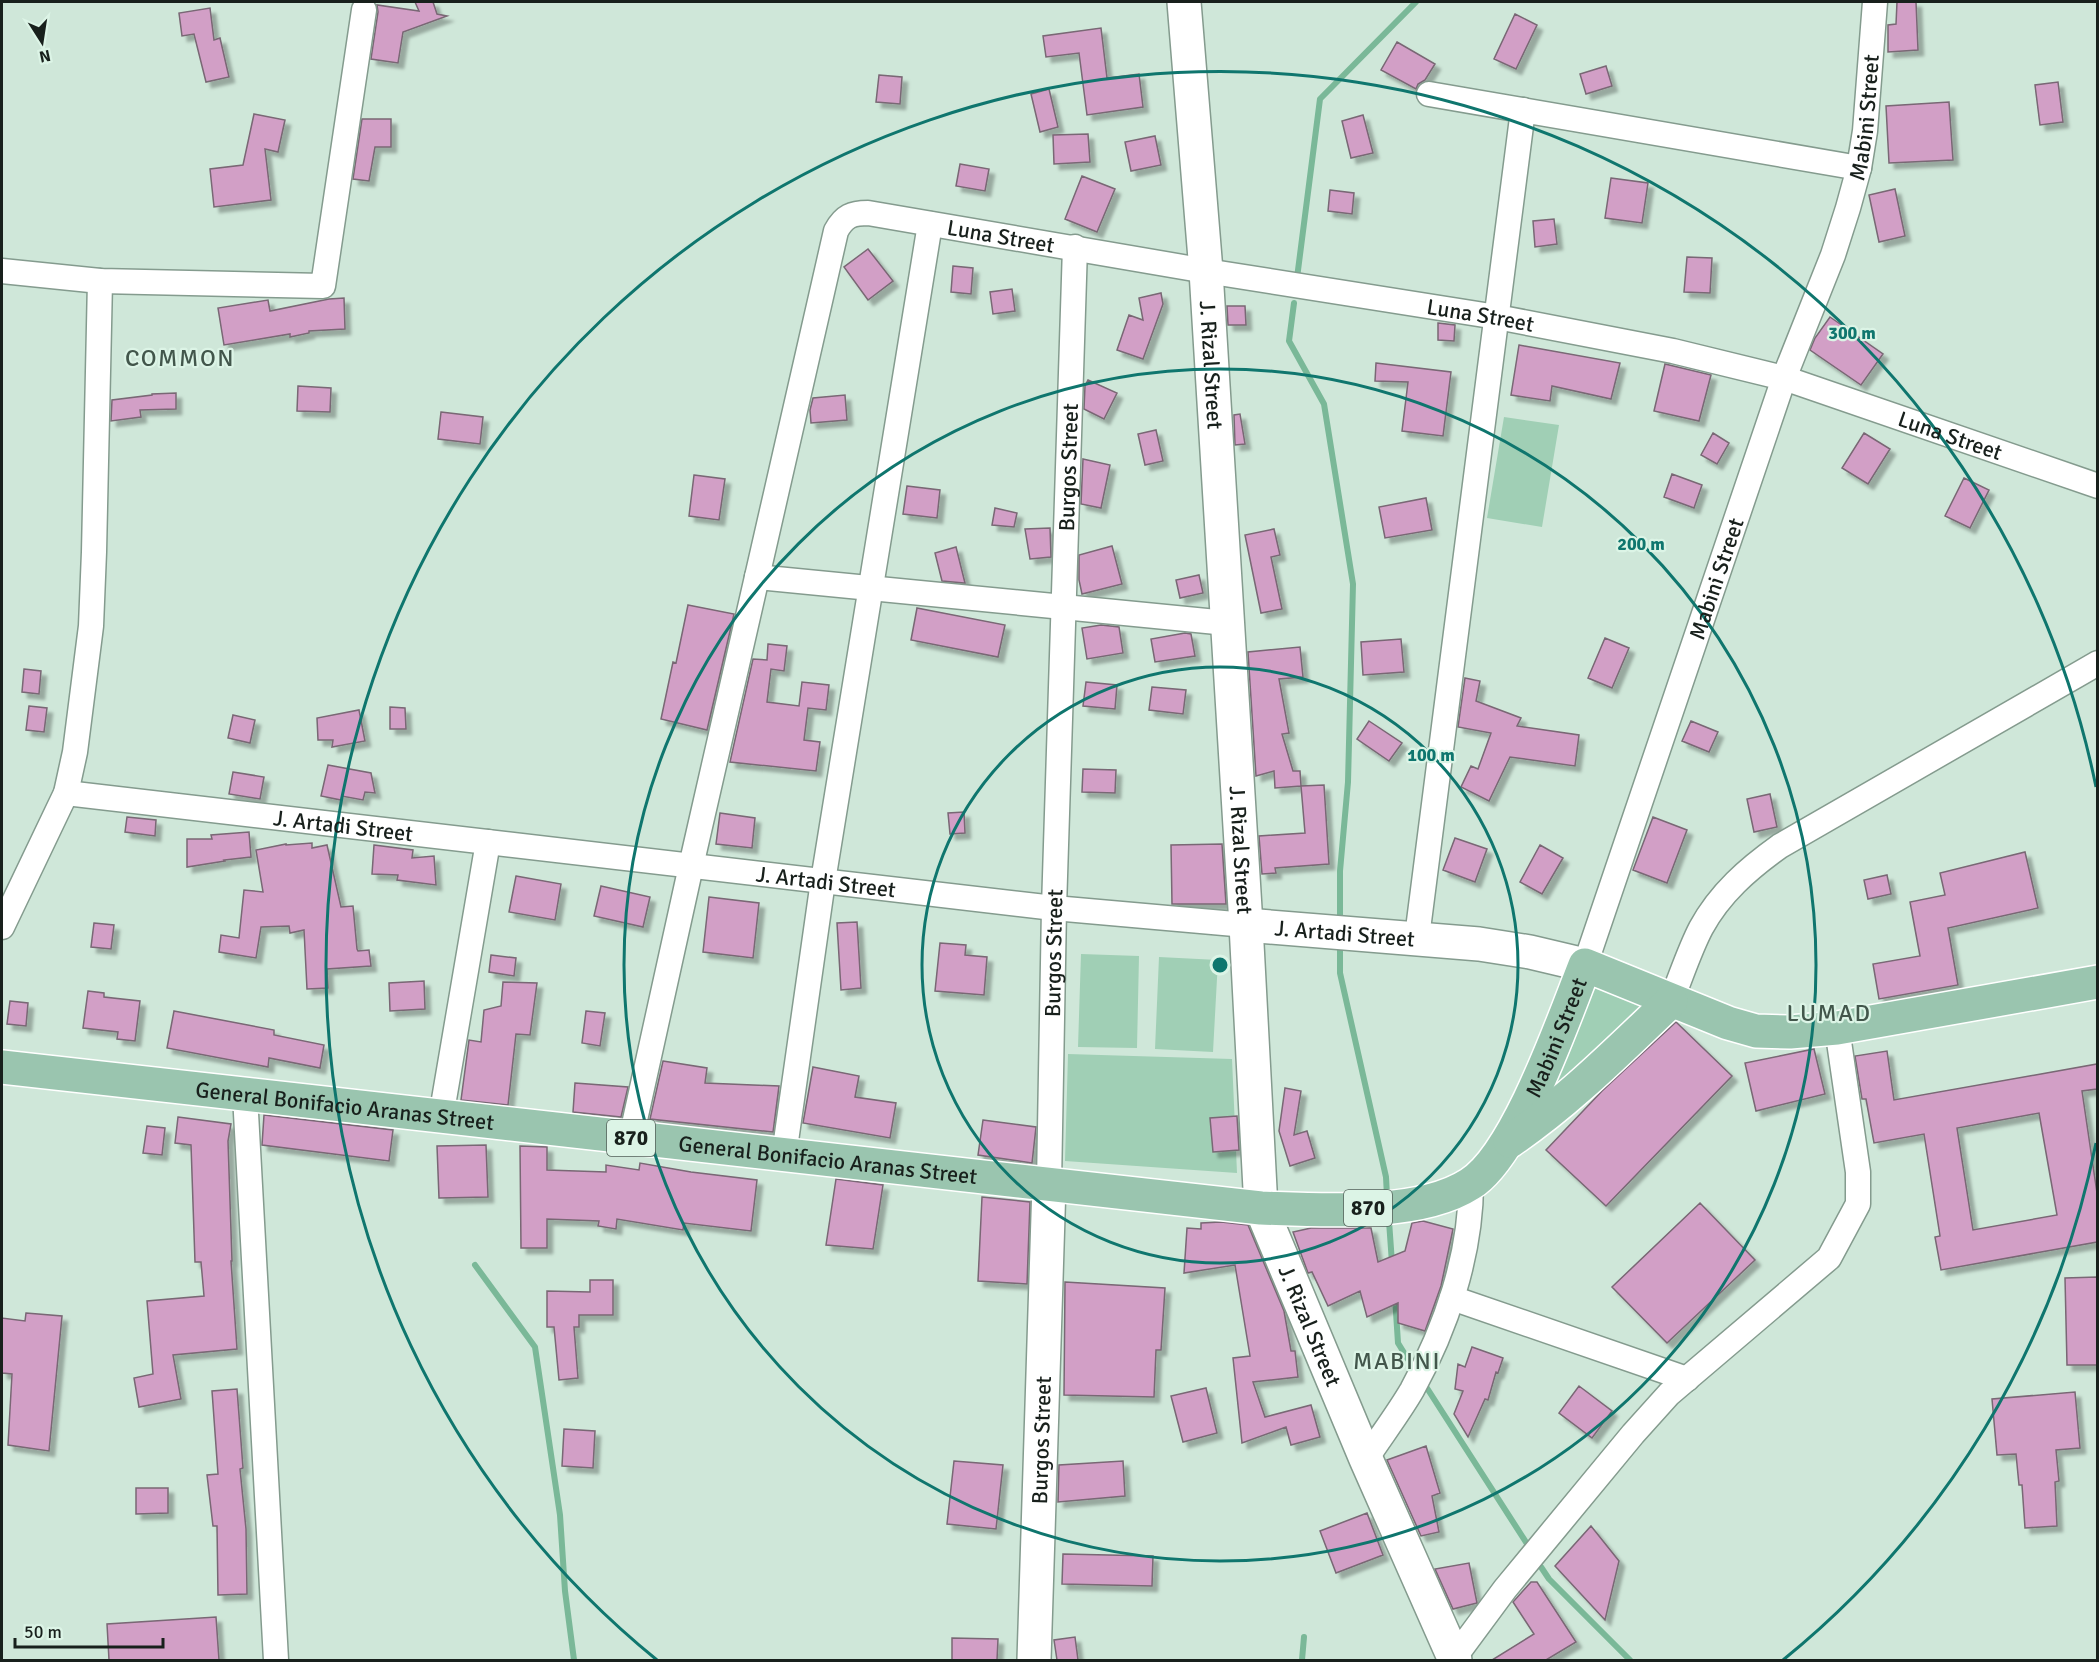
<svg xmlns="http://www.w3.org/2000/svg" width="2099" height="1662" font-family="Signika,sans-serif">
  <defs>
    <filter id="shadow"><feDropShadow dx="5.5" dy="5.5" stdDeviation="1.5" flood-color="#0004"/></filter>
  </defs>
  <rect width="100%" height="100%" fill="#cfe7d9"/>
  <path fill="#a0cfb5" d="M 1504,417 L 1559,425 L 1542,527 L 1487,518 Z
    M 1081,954 L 1139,956 L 1137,1048 L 1078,1047 Z
    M 1159,957 L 1218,960 L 1213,1052 L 1155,1049 Z
    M 1593,976 L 1657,1003 L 1527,1123 Z
    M 1068,1054 L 1232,1059 L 1237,1173 L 1065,1161 Z"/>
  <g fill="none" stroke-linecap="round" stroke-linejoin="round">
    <path stroke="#7ab898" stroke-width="6" d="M 1297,278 L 1320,99 L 1416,2
      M 1294,303 L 1289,341 L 1324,404 L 1353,584 L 1348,782 L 1340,871 L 1340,921
      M 1340,947 L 1340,973 L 1386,1177 L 1387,1196
      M 1389,1221 L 1392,1263
      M 475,1265 L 535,1347 L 560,1515 L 565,1591 L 574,1660
      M 1395,1297 L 1398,1343 L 1414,1369
      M 1425,1385 L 1531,1550
      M 1541,1567 L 1549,1579 L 1630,1660
      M 1302,1660 L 1304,1637"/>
  </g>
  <path fill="#d29fc6" stroke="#796774" stroke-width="1.5" fill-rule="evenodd" filter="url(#shadow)" d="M 415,2 L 433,2 L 437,14 L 447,16 L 403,32 L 398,63 L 371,59 L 378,12 L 377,5 L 419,11 Z
    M 1897,2 L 1916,2 L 1918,50 L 1888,52 L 1888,25 L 1896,24 Z
    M 210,8 L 214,40 L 220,38 L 229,77 L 206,82 L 194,34 L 182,36 L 179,13 Z
    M 1515,14 L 1537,25 L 1516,69 L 1494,59 Z
    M 1101,28 L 1107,78 L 1139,74 L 1143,107 L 1087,115 L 1079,53 L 1046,57 L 1043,36 Z
    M 1397,42 L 1435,64 L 1425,80 L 1418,84 L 1416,89 L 1381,70 Z
    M 1606,66 L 1612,86 L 1586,94 L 1580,74 Z
    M 879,75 L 902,77 L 900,104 L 876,102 Z
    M 2058,82 L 2063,122 L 2040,125 L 2035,85 Z
    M 1049,89 L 1058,127 L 1040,132 L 1031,94 Z
    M 1949,102 L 1953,160 L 1889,163 L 1886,106 Z
    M 254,114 L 285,120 L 278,152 L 265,149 L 271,200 L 214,207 L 210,169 L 243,165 Z
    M 1363,115 L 1373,153 L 1351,158 L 1342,121 Z
    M 362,119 L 391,119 L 391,147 L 375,147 L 369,181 L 353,179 Z
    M 1088,134 L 1090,162 L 1054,164 L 1053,135 Z
    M 1155,136 L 1161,165 L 1131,171 L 1125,142 Z
    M 960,164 L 989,169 L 985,191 L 956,186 Z
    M 1082,176 L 1115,189 L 1097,232 L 1065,219 Z
    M 1611,178 L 1648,183 L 1642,223 L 1605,218 Z
    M 1895,189 L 1905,236 L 1879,242 L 1869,195 Z
    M 1330,190 L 1354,193 L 1352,214 L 1328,211 Z
    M 1554,219 L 1557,244 L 1535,247 L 1533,221 Z
    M 868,249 L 893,281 L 868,300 L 844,267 Z
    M 1687,257 L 1712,258 L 1710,293 L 1684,292 Z
    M 953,266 L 973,268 L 971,294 L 951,292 Z
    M 1012,289 L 1015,311 L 993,314 L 990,292 Z
    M 1161,293 L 1163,304 L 1143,359 L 1117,350 L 1129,315 L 1143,320 L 1139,298 Z
    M 344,298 L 345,329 L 309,331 L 309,333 L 290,337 L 290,334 L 224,345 L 218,308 L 268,300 L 270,311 L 329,299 Z
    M 1227,306 L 1245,306 L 1246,325 L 1228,325 Z
    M 1830,317 L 1883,354 L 1861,385 L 1810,350 L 1815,338 Z
    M 1438,323 L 1455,325 L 1454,341 L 1438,340 Z
    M 1519,345 L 1620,363 L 1611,399 L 1552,386 L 1550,401 L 1511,395 Z
    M 1376,363 L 1451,372 L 1443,436 L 1402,431 L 1408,382 L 1375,381 Z
    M 1665,364 L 1711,375 L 1699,421 L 1654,411 Z
    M 1088,380 L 1117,393 L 1104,419 L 1084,409 L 1085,386 Z
    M 298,386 L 331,388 L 330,412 L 297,411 Z
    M 176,393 L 176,409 L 140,410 L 141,417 L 111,421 L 112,400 L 152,395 L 152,394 Z
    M 845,395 L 847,420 L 811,423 L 810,410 L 813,398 Z
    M 441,412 L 483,417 L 480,444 L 438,439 Z
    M 1240,414 L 1245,444 L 1235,445 L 1234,415 Z
    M 1156,430 L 1163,461 L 1145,465 L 1138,434 Z
    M 1713,433 L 1729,443 L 1717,464 L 1701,455 Z
    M 1864,433 L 1890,449 L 1868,484 L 1842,468 Z
    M 1083,459 L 1110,465 L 1101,508 L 1081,504 Z
    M 1672,474 L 1702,485 L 1694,508 L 1664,497 Z
    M 694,475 L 725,479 L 719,520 L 689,516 Z
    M 1964,478 L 1989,490 L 1970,528 L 1945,516 Z
    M 907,486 L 940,490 L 937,518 L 903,514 Z
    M 1426,498 L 1432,530 L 1385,538 L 1379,507 Z
    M 995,508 L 1017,513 L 1014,527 L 992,525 Z
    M 1050,528 L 1051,557 L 1030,559 L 1025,529 Z
    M 1274,529 L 1280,555 L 1271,557 L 1282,609 L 1261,613 L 1245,535 Z
    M 1112,546 L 1122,584 L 1082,594 L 1079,580 L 1079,555 Z
    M 956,547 L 965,583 L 964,583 L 942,581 L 935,553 Z
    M 1199,575 L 1203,593 L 1180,598 L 1176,580 Z
    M 688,605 L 734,614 L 707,730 L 661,719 L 673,662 L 676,663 Z
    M 917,608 L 1005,625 L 998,657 L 911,640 Z
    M 1101,625 L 1119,627 L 1123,653 L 1087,659 L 1082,628 Z
    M 1185,633 L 1191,634 L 1195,656 L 1155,662 L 1151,639 Z
    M 1605,638 L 1629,648 L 1612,688 L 1588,678 Z
    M 1401,639 L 1404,672 L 1363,675 L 1361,642 Z
    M 768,644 L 787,646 L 784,671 L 771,669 L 767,702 L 799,706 L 802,682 L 829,685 L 826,710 L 808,708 L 804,740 L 820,742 L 816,771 L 730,762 L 753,659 L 767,660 Z
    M 1300,647 L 1303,677 L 1279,679 L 1289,733 L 1282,734 L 1293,771 L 1300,771 L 1301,786 L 1275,788 L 1274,771 L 1256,776 L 1248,652 Z
    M 24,669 L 41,671 L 39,694 L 22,692 Z
    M 1465,678 L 1480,681 L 1476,701 L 1521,718 L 1517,726 L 1579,735 L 1575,766 L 1510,757 L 1489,801 L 1461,787 L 1471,766 L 1478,769 L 1491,733 L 1458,727 Z
    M 1086,682 L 1117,685 L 1115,709 L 1083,706 Z
    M 1152,687 L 1186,690 L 1183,714 L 1149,710 Z
    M 29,706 L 47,708 L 44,732 L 26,730 Z
    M 390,707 L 405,708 L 406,729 L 390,729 Z
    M 359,710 L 365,741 L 332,747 L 333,740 L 318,740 L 317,718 Z
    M 233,715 L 255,720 L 250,743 L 228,738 Z
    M 1369,721 L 1402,743 L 1389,761 L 1357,739 Z
    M 1691,721 L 1718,732 L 1709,752 L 1682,741 Z
    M 328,765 L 371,773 L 375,793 L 365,792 L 363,800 L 342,796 L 341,800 L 321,796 Z
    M 1083,769 L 1116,770 L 1115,793 L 1082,792 Z
    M 233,772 L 264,777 L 260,799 L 229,794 Z
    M 1324,785 L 1329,864 L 1275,868 L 1276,873 L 1262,874 L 1259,836 L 1305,833 L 1301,786 Z
    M 1770,794 L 1777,827 L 1754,832 L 1747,799 Z
    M 964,812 L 965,833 L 950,834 L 948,813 Z
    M 720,813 L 755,818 L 752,848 L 716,844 Z
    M 127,817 L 156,820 L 155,836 L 125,832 Z
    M 1653,817 L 1687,830 L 1667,883 L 1633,870 Z
    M 249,832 L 251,857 L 224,860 L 225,861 L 187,867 L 187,839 L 212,839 L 211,835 Z
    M 1455,838 L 1487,849 L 1475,882 L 1443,870 Z
    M 312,843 L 312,848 L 327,845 L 341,907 L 353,906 L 357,949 L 358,951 L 369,950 L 371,966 L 327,969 L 328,988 L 307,989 L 304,930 L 290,933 L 289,926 L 261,927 L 256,958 L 219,952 L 221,935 L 239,938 L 244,890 L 263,892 L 256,850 L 286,844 L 286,845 Z
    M 1222,844 L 1226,904 L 1172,904 L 1171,845 Z
    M 374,845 L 413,850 L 412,858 L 434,856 L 436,885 L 397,880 L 398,875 L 372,874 Z
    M 1540,845 L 1563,858 L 1542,894 L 1520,882 Z
    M 2025,852 L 2038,908 L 1948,928 L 1958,985 L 1879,999 L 1873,964 L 1920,956 L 1910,902 L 1945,895 L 1940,873 Z
    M 1887,875 L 1891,894 L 1868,899 L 1864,880 Z
    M 516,876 L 561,884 L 555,920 L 509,912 Z
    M 601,886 L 650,897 L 643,927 L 594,916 Z
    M 709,897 L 759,903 L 753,958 L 703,952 Z
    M 857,922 L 861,988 L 841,990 L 837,923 Z
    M 94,923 L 114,925 L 111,949 L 91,947 Z
    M 940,943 L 966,945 L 965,955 L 987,957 L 984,995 L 935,991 Z
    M 491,955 L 516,958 L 514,976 L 489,972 Z
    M 424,981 L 425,1009 L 390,1011 L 389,983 Z
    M 503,982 L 537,983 L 530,1035 L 516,1034 L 508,1105 L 461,1100 L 469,1040 L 481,1042 L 484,1010 L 501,1006 Z
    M 88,991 L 104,993 L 104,997 L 140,1001 L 135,1041 L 117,1039 L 118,1032 L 83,1028 Z
    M 10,1001 L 28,1003 L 26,1026 L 7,1024 Z
    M 174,1011 L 274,1030 L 274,1035 L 324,1045 L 320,1068 L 269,1058 L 268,1067 L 167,1048 Z
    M 586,1011 L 605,1013 L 600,1046 L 582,1043 Z
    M 1676,1022 L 1732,1076 L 1606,1206 L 1546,1150 L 1602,1091 Z
    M 1814,1049 L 1825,1094 L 1756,1111 L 1745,1063 Z
    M 1887,1051 L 1894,1100 L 2097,1064 L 2097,1089 L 2082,1091 L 2097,1193 L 2097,1242 L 1941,1270 L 1935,1237 L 1940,1236 L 1924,1134 L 1874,1143 L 1866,1099 L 1862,1099 L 1855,1056 ZM 2039,1113 L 2057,1215 L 1973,1230 L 1957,1128 Z
    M 663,1061 L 707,1068 L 705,1083 L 779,1086 L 773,1132 L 650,1119 Z
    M 813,1067 L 859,1076 L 855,1097 L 896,1103 L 890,1138 L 803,1123 Z
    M 575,1083 L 628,1087 L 621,1117 L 573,1112 Z
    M 1285,1088 L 1301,1091 L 1294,1135 L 1307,1131 L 1315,1158 L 1290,1166 L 1279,1131 Z
    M 264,1115 L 393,1130 L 389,1161 L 262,1145 Z
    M 1237,1116 L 1239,1150 L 1213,1152 L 1210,1118 Z
    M 178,1117 L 231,1124 L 228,1141 L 232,1261 L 231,1261 L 237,1349 L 173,1355 L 181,1399 L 139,1407 L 134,1378 L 153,1374 L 147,1301 L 204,1296 L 201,1262 L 195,1262 L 191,1145 L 175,1143 Z
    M 983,1120 L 1036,1127 L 1032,1163 L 978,1155 Z
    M 147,1126 L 165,1128 L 162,1155 L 143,1153 Z
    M 486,1145 L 488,1197 L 439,1198 L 437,1146 Z
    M 520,1146 L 547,1147 L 547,1170 L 606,1172 L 606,1165 L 639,1170 L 640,1163 L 691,1172 L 757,1180 L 751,1231 L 684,1223 L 683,1230 L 617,1219 L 616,1229 L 598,1226 L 599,1221 L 547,1219 L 547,1248 L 521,1248 Z
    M 836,1179 L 883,1185 L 873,1249 L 826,1245 Z
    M 982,1197 L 1030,1202 L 1027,1284 L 978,1281 Z
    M 1700,1203 L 1755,1260 L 1667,1343 L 1612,1287 Z
    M 1423,1221 L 1453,1229 L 1441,1286 L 1425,1331 L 1398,1323 L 1398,1303 L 1367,1317 L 1360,1291 L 1328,1306 L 1312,1272 L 1308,1273 L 1293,1232 L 1311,1228 L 1371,1228 L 1378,1262 L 1405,1251 L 1412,1223 Z
    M 1221,1222 L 1248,1225 L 1284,1311 L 1291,1351 L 1295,1351 L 1298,1377 L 1253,1382 L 1265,1417 L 1311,1405 L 1320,1437 L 1291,1445 L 1286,1427 L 1242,1443 L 1233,1358 L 1250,1356 L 1235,1265 L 1184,1273 L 1187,1228 L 1201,1229 L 1201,1223 Z
    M 2097,1277 L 2097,1365 L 2067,1365 L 2065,1278 Z
    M 590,1280 L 613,1280 L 613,1315 L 579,1315 L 579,1327 L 574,1327 L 578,1378 L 559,1380 L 554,1327 L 547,1327 L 547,1291 L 590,1292 Z
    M 1065,1282 L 1165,1288 L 1161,1350 L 1156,1350 L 1154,1397 L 1064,1395 Z
    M 26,1313 L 62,1316 L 49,1451 L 8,1445 L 12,1374 L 2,1373 L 2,1318 L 25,1321 Z
    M 1472,1347 L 1503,1358 L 1498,1373 L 1496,1372 L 1488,1400 L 1485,1399 L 1468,1437 L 1454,1414 L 1463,1391 L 1455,1389 L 1458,1364 L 1465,1367 Z
    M 1579,1386 L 1612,1411 L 1592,1438 L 1559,1413 Z
    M 1206,1388 L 1217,1433 L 1183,1442 L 1171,1396 Z
    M 237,1389 L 243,1468 L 240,1469 L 246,1529 L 247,1594 L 218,1595 L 217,1526 L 213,1526 L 207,1475 L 218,1474 L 212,1391 Z
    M 2075,1392 L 2080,1448 L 2056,1450 L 2059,1481 L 2055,1482 L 2057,1526 L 2025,1528 L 2022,1485 L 2019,1485 L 2016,1454 L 1997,1455 L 1992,1399 Z
    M 564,1429 L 595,1431 L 593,1468 L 562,1466 Z
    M 1426,1446 L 1440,1493 L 1432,1496 L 1439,1532 L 1421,1536 L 1387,1460 Z
    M 954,1461 L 1003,1465 L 996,1529 L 947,1524 Z
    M 1123,1461 L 1125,1496 L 1058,1502 L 1059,1465 Z
    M 136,1488 L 168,1488 L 168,1513 L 136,1514 Z
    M 1367,1513 L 1383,1555 L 1336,1573 L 1320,1531 Z
    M 1591,1526 L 1619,1561 L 1605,1620 L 1555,1566 Z
    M 1063,1554 L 1153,1556 L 1152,1586 L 1062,1584 Z
    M 1469,1563 L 1477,1603 L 1453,1609 L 1435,1569 Z
    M 1531,1582 L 1537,1582 L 1576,1642 L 1546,1660 L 1492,1660 L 1534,1634 L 1513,1602 Z
    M 216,1617 L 219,1660 L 109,1660 L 107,1624 Z
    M 1075,1637 L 1078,1660 L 1057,1660 L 1054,1640 Z
    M 952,1638 L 998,1639 L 997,1660 L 952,1660 Z"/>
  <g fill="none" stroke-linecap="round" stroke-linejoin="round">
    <defs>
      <g id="street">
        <path d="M 1429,94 L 1859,168"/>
        <path d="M 2,271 L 100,281 L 323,286 L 364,10"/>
        <path d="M 757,577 L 1227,623"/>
        <path id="s1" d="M 66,793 L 1054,908 L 1246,925"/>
        <path d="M 2,927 L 66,793 L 75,752 L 91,626 L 94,552 L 100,281"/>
        <path d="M 1417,937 L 1523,110"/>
        <path id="s2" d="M 1585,965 L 1784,378 L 1833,255 L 1848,208 L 1859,168 L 1865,131 L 1875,2"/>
        <path d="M 1671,1001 C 1681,977 1689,951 1701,928 C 1720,893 1748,869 1780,846 L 2098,663"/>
        <path d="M 245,1095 L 276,1660"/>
        <path d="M 441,1117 L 488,842"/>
        <path id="s3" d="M 631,1138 L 691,866 L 836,231 C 844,216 852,213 868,213 L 1206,271 L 1497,317 L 1673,351 L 1784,378 L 2098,486"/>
        <path d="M 784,1155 L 823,881 L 930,224"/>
        <path id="s4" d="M 1049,1184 L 1054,908 L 1075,247"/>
        <path d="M 1452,1298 L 1687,1379"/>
        <path d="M 1366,1459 C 1381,1436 1398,1414 1412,1390 C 1446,1328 1471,1255 1471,1184"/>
        <path d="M 1454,1658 L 1505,1589 L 1633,1434 L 1669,1394 L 1829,1258 L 1858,1204 L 1858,1172 L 1837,1028"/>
      </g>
      <g id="secondary">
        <path id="s5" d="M 1184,2 L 1206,271 L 1246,925 L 1261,1208 L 1366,1459 L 1455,1660"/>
        <path id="s6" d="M 1246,925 L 1479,944 L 1530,952 L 1585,965"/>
        <path id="s7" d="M 1034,1660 L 1049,1184"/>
      </g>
      <g id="primary">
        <path id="s8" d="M 2,1067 L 1261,1208 C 1320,1210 1419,1217 1470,1184 C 1517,1155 1564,1018 1585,965 L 1728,1023 L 1756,1031 L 1790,1032 L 1837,1028 L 2098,982"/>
        <path d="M 1510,1141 C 1569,1101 1619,1050 1671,1001"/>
      </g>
    </defs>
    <use href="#street" stroke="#849b8e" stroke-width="27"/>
    <use href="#secondary" stroke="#849b8e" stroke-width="36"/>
    <use href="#primary" stroke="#fff" stroke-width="36"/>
    <use href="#street" stroke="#fff" stroke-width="24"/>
    <use href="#secondary" stroke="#fff" stroke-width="33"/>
    <use href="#primary" stroke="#9ac5af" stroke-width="33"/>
  </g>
  <g fill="none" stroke="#0f766e" stroke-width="3">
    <circle cx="1220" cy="965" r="298"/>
    <circle cx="1220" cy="965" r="596"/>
    <path d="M2096 1143A894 894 0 0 1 1783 1660M657 1660A894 894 0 1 1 2096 787"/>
  </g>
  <g text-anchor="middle" stroke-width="4.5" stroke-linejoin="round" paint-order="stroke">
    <g fill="#dcf4e6" stroke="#536059" stroke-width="1.5">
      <rect x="607" y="1120" width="48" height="36" rx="4.5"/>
      <rect x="1344" y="1190" width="48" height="36" rx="4.5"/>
    </g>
    <g font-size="21" font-weight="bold" fill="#18201c">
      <text x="631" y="1145">870</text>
      <text x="1368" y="1215">870</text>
    </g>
    <g font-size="22" fill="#18201c" stroke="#dcf4e6">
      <text dy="8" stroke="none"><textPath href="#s2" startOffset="894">Mabini Street</textPath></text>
      <text dy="8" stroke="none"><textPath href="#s3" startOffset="1104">Luna Street</textPath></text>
      <text dy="8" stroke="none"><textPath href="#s3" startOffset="1590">Luna Street</textPath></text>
      <text dy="8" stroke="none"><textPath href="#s5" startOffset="364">J. Rizal Street</textPath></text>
      <text dy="8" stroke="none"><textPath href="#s3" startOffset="2076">Luna Street</textPath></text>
      <text dy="8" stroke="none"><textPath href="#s4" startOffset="717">Burgos Street</textPath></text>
      <text dy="8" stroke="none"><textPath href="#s2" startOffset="408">Mabini Street</textPath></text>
      <text dy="8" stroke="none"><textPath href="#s1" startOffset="279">J. Artadi Street</textPath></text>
      <text dy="8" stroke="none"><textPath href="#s5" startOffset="850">J. Rizal Street</textPath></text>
      <text dy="8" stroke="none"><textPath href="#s1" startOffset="765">J. Artadi Street</textPath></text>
      <text dy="8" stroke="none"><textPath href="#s6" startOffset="99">J. Artadi Street</textPath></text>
      <text dy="8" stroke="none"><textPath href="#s4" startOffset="231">Burgos Street</textPath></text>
      <text dy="8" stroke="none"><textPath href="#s8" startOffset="1652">Mabini Street</textPath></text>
      <text dy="8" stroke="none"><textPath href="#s8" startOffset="345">General Bonifacio Aranas Street</textPath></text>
      <text dy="8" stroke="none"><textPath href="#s8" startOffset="831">General Bonifacio Aranas Street</textPath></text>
      <text dy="8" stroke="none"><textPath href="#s5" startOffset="1336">J. Rizal Street</textPath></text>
      <text dy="8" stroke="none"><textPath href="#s7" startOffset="220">Burgos Street</textPath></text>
    </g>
    <g font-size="24" letter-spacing="1.5" fill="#42564b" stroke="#dcf4e6">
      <text x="180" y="366">COMMON</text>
      <text x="1829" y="1021">LUMAD</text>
      <text x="1397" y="1369">MABINI</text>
    </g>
  </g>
  <circle cx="1220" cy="965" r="9" fill="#0f766e" stroke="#dcf4e6" stroke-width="3"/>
  <g font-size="18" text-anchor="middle" font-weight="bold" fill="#0f766e" stroke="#dcf4e6" stroke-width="4.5" stroke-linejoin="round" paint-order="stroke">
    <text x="1852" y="339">300 m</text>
    <text x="1641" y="550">200 m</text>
    <text x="1431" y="761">100 m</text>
  </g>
  <rect width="2099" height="1662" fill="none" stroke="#18201c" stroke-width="6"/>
  <g transform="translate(42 42) rotate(168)" stroke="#dcf4e6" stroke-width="4.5" paint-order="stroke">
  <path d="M0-4.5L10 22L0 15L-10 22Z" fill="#18201c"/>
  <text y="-9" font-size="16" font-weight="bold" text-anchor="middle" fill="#18201c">N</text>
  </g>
  <path d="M15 1638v9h148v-9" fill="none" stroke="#18201c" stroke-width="3"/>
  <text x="24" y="1638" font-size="18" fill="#18201c" stroke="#dcf4e6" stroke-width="4.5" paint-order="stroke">50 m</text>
</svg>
